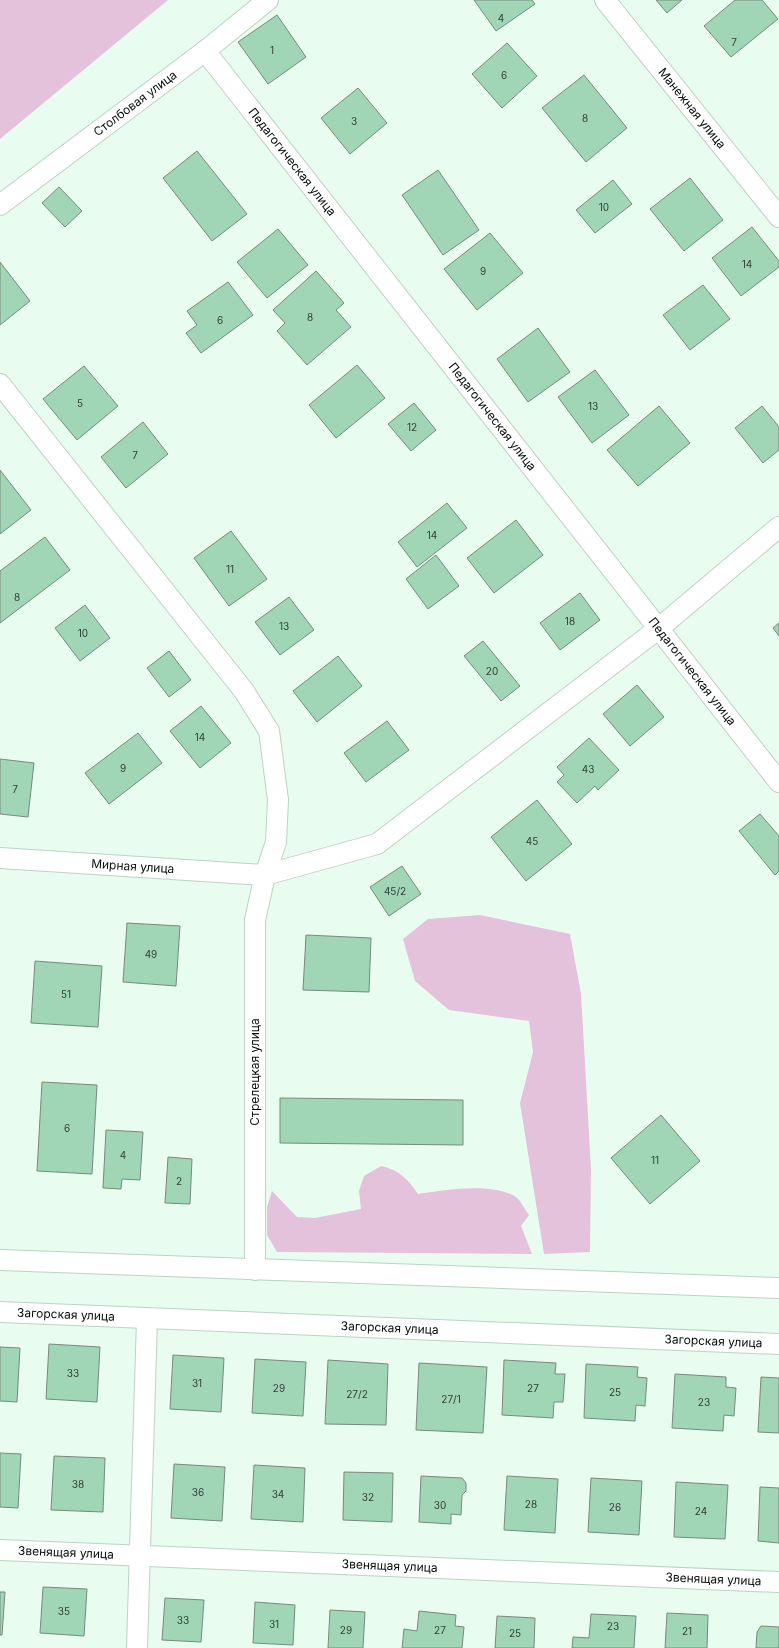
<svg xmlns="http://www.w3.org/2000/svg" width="779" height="1648" font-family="Inter,sans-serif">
  <rect width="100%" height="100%" fill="#e8fdef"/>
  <path fill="#e4c2dc" d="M 0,0 L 168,0 L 0,139 Z
    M 480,915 L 570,934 L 581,994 L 591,1169 L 590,1252 L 544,1254 L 520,1103 L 533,1052 L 529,1021 L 449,1010 L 415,981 L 403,939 L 428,919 Z
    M 381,1166 C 398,1169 409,1180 418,1194 C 445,1190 492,1182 516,1197 C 521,1201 525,1210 529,1215 L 521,1226 L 532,1254 L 277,1252 L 267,1235 L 267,1207 L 272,1191 L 297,1217 L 315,1218 L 361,1209 L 359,1191 L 364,1176 Z"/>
  <path fill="#a0d5b5" stroke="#778a7e" d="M 474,0 L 532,0 L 535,4 L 496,31 Z
    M 656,0 L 682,0 L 667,13 Z
    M 735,0 L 762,0 L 778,19 L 731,57 L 704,26 Z
    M 277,15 L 306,57 L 268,84 L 238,42 Z
    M 507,43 L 537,76 L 502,108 L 472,74 Z
    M 584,75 L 627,128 L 586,162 L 542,108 Z
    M 358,88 L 387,123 L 350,154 L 321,118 Z
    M 197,151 L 247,214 L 212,241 L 163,178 Z
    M 438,170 L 479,230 L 443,255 L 402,195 Z
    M 690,178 L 723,220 L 684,251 L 650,209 Z
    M 613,180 L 632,204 L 595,233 L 576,210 Z
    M 59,187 L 82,211 L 65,227 L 42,203 Z
    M 752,227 L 779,261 L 779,267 L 741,296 L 712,258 Z
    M 278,229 L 308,265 L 267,298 L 237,262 Z
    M 490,233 L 523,273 L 477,310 L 444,269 Z
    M 0,262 L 30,301 L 0,325 Z
    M 316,271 L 344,303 L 336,310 L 351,327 L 307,365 L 277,331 L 285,323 L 273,310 Z
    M 228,282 L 253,315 L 201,353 L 186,333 L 197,325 L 187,311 Z
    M 703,285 L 730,319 L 690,350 L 663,315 Z
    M 538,328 L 570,372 L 528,402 L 497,359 Z
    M 357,365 L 385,398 L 336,438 L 309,405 Z
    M 84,366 L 118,406 L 77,440 L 43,399 Z
    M 595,370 L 629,415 L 592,443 L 558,397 Z
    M 414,403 L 436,430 L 411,451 L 388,424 Z
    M 659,406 L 690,443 L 638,486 L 607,450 Z
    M 762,406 L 779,427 L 779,450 L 763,463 L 735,428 Z
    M 143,422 L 168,454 L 126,488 L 101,457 Z
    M 0,470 L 31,510 L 0,534 Z
    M 447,503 L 467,528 L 417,567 L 398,542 Z
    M 516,520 L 543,555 L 494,593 L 467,558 Z
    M 231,531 L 267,579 L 229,606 L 194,558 Z
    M 45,537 L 70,570 L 0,623 L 0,571 Z
    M 436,555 L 459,586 L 428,609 L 406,579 Z
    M 580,593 L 600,620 L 560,650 L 540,623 Z
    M 289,597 L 314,630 L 280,655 L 255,622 Z
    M 85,605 L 110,638 L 80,661 L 55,628 Z
    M 779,623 L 779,636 L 773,628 Z
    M 483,641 L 520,686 L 501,701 L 464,656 Z
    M 169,651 L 191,680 L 169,697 L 147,668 Z
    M 338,656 L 362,686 L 317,722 L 293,691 Z
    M 637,685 L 664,717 L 630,746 L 603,714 Z
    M 201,706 L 231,743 L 200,768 L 170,731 Z
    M 387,721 L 409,750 L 366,782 L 344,753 Z
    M 138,733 L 162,763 L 109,804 L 85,773 Z
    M 589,738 L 619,770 L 598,790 L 595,786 L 577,803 L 557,782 L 564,775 L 557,767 Z
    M 0,759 L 34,763 L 28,817 L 0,814 Z
    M 537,800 L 572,844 L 526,881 L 491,837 Z
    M 760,814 L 779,836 L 779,871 L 775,875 L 739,831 Z
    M 402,866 L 421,894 L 389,916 L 370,887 Z
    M 127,923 L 180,926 L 176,986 L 123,982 Z
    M 306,935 L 371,938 L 369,992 L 303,990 Z
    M 35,961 L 102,966 L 98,1027 L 31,1023 Z
    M 42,1082 L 97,1085 L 92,1174 L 37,1171 Z
    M 280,1098 L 463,1100 L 463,1145 L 280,1143 Z
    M 661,1115 L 700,1161 L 650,1204 L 611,1158 Z
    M 106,1130 L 143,1132 L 140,1180 L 122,1179 L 121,1189 L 103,1188 Z
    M 168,1157 L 192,1159 L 190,1204 L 165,1203 Z
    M 49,1344 L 100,1347 L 97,1402 L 46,1399 Z
    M 0,1347 L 20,1348 L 17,1402 L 0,1401 Z
    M 173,1355 L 224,1358 L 221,1412 L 170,1409 Z
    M 255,1359 L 306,1362 L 303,1416 L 252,1413 Z
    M 328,1360 L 388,1364 L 386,1425 L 325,1424 Z
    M 504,1360 L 556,1363 L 555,1374 L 565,1374 L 563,1402 L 554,1402 L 553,1418 L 502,1415 Z
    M 419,1363 L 487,1367 L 483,1433 L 416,1430 Z
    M 586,1364 L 638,1367 L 637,1377 L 647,1378 L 645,1406 L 636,1405 L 635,1421 L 584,1418 Z
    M 675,1374 L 726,1377 L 726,1387 L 736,1388 L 734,1416 L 724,1415 L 723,1431 L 672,1428 Z
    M 761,1377 L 779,1378 L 779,1433 L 758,1432 Z
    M 0,1453 L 21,1454 L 18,1508 L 0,1507 Z
    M 54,1456 L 105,1458 L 103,1512 L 51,1510 Z
    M 174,1464 L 225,1467 L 222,1521 L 171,1518 Z
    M 254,1465 L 305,1468 L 303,1522 L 251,1519 Z
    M 344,1472 L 393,1473 L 392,1522 L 343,1520 Z
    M 421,1476 L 462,1478 L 466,1483 L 466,1491 L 462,1495 L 461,1515 L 451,1514 L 451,1524 L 419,1522 Z
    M 507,1476 L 558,1479 L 555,1533 L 504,1530 Z
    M 591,1478 L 642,1481 L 639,1535 L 588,1532 Z
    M 676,1482 L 728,1485 L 725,1539 L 674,1537 Z
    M 760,1487 L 779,1488 L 779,1543 L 758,1541 Z
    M 43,1587 L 87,1589 L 84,1636 L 40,1633 Z
    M 0,1592 L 5,1592 L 2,1635 L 0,1635 Z
    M 165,1598 L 204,1600 L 201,1642 L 162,1640 Z
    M 255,1602 L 295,1605 L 293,1645 L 253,1643 Z
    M 330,1610 L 365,1612 L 363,1648 L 328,1648 Z
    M 419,1611 L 456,1615 L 455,1626 L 464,1627 L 462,1648 L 402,1648 L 404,1629 L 417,1631 Z
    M 667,1613 L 708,1615 L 707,1648 L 665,1648 Z
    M 591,1614 L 636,1616 L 634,1648 L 572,1648 L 573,1637 L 589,1638 Z
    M 497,1616 L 535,1618 L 534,1648 L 495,1648 Z
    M 761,1626 L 779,1627 L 779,1648 L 756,1648 L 757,1632 Z"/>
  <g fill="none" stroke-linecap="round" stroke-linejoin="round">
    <defs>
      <g id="minor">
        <path id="s1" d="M 605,0 L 779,217"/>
        <path id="s2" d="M 205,51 L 779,782"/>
        <path id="s3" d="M 0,205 L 205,51 L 268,0"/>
        <path d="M 0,384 L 244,691 L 269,731 L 278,800 L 276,842 L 265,875 L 255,920 L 255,1270"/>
        <path id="s4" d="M 0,858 L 265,875 L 377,844 L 658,629 L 779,527"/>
        <path d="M 0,1260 L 779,1288"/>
        <path id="s5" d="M 0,1312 L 779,1344"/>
        <path id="s6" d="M 0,1550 L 779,1582"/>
        <path d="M 137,1648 L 147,1319"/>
      </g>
    </defs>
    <use href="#minor" stroke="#bdd2c4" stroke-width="22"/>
    <use href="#minor" stroke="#fff" stroke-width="20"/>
  </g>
  <g text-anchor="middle" stroke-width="4" stroke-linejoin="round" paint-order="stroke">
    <g font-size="10" fill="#2d4035">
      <text x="501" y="22">4</text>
      <text x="734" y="46">7</text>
      <text x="272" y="54">1</text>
      <text x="504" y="79">6</text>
      <text x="585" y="122">8</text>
      <text x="354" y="125">3</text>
      <text x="604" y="211">10</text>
      <text x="747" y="268">14</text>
      <text x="483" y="275">9</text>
      <text x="310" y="321">8</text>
      <text x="220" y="324">6</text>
      <text x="80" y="407">5</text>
      <text x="593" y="410">13</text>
      <text x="412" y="431">12</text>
      <text x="135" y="459">7</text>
      <text x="432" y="539">14</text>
      <text x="230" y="573">11</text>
      <text x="17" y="601">8</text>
      <text x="570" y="625">18</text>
      <text x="284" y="630">13</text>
      <text x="83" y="637">10</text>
      <text x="492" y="675">20</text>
      <text x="200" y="741">14</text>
      <text x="123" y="772">9</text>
      <text x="588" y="773">43</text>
      <text x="15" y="793">7</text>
      <text x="532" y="845">45</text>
      <text x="395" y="895">45/2</text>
      <text x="151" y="958">49</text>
      <text x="66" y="998">51</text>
      <text x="67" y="1132">6</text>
      <text x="123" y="1159">4</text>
      <text x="655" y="1164">11</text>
      <text x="179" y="1185">2</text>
      <text x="73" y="1377">33</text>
      <text x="197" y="1387">31</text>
      <text x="279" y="1392">29</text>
      <text x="533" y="1392">27</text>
      <text x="615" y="1396">25</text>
      <text x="357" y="1398">27/2</text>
      <text x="451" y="1403">27/1</text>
      <text x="704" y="1406">23</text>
      <text x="78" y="1488">38</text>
      <text x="198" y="1496">36</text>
      <text x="278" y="1498">34</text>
      <text x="368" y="1501">32</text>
      <text x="531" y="1508">28</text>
      <text x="440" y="1509">30</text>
      <text x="615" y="1511">26</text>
      <text x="701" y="1515">24</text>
      <text x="64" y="1615">35</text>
      <text x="183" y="1624">33</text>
      <text x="274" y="1628">31</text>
      <text x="613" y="1630">23</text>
      <text x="346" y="1634">29</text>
      <text x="440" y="1634">27</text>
      <text x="687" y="1635">21</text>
      <text x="515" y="1637">25</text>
    </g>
    <g font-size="12" fill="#070e0a" stroke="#fff">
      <text dy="4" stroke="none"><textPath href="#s3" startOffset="169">Столбовая улица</textPath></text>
      <text dy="4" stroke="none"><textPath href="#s1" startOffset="139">Манежная улица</textPath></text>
      <text dy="4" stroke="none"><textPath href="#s2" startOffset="141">Педагогическая улица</textPath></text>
      <text dy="4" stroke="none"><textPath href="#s2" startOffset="465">Педагогическая улица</textPath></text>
      <text dy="4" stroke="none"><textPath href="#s2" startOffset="789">Педагогическая улица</textPath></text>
      <text dy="4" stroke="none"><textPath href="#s4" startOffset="133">Мирная улица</textPath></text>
      <text transform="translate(255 1072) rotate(-90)" y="4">Стрелецкая улица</text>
      <text dy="4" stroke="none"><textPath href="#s5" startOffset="66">Загорская улица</textPath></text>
      <text dy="4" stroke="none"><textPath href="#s5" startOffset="390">Загорская улица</textPath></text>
      <text dy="4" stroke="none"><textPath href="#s5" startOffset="714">Загорская улица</textPath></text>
      <text dy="4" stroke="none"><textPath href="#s6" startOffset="66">Звенящая улица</textPath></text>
      <text dy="4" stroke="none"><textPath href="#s6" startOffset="390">Звенящая улица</textPath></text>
      <text dy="4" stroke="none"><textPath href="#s6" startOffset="714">Звенящая улица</textPath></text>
    </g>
  </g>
</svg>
